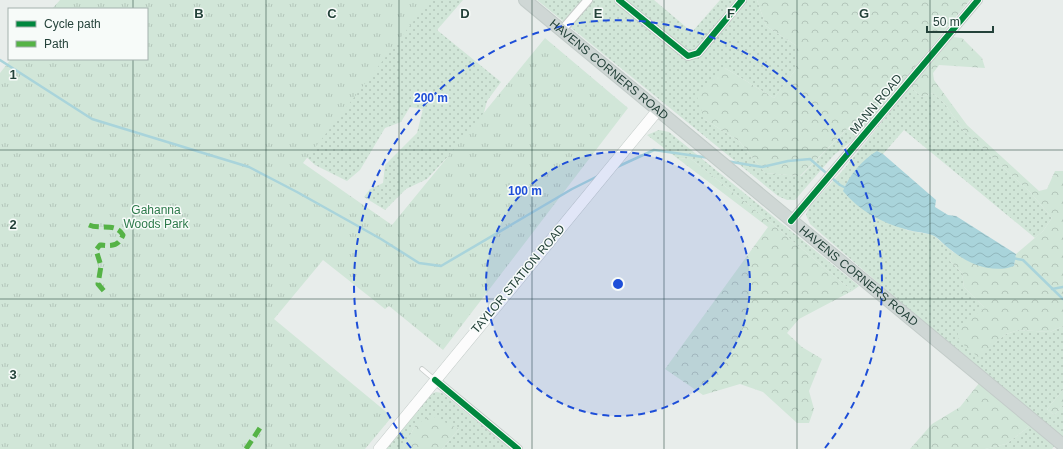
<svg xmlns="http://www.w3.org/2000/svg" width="1063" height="449" font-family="Helvetica,sans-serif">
  <defs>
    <pattern id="grass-dots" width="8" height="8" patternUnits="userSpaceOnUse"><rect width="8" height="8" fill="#d1e6d8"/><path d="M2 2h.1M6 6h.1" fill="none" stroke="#b3c6ba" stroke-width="1.8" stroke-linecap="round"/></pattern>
    <pattern id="forest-crowns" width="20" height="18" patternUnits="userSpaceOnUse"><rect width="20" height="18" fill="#d1e6d8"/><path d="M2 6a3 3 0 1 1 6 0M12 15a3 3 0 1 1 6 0" fill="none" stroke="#b3c6ba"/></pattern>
    <pattern id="park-tufts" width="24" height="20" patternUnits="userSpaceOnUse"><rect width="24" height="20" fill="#d1e6d8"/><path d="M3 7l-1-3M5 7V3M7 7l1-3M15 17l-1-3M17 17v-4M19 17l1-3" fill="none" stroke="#b3c6ba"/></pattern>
    <pattern id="water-waves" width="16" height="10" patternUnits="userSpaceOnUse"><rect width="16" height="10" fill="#a9d4db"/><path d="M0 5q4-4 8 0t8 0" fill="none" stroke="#91b7bd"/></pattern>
  </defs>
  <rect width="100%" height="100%" fill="#e8edeb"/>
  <path fill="url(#grass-dots)" d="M 426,0 L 463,0 L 437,30 L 501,82 L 487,101 L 482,120 L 427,179 L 406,189 L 385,210 L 364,197 L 370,189 L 383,183 L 385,165 L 417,133 L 423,109 L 410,107 L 401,122 L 385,128 L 360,170 L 347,181 L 315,165 L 301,152 Z
    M 537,0 L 654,0 L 692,32 L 720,0 L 757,0 L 766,26 L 797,46 L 796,69 L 774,98 L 725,68 L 704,119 L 739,141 L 765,173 L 801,176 L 854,122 L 884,104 L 858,136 L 834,155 L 795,200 L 787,200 L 778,196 Z
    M 910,87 L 922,97 L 933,93 L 945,104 L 963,130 L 1030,192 L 1052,218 L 1043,231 L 1035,238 L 904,130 L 883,154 L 877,151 L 906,230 L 933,235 L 953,252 L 950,261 L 962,273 L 964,287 L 984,307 L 978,356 L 1006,334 L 1019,330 L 1050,332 L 1063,326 L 1063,390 L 1047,409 L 1054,415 L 1063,405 L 1063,438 L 949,344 L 810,224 L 806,215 L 809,207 L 844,169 Z
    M 659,130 L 669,132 L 859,286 L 852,291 L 769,221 L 691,159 L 677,158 L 647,135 Z
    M 436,392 L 442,393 L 511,449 L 442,449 L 459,429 L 416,424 L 403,449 L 384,449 L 426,397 Z
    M 1031,425 L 1056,444 L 1052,449 L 985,449 L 1006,444 Z"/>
  <path fill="url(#forest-crowns)" d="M 757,0 L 970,0 L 884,104 L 854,122 L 800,176 L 765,173 L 739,141 L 704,119 L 696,93 L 725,68 L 774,98 L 796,69 L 797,46 L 766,26 Z
    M 953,37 L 962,38 L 982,58 L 985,68 L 939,65 L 933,73 L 934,80 L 967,125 L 1039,191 L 1047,189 L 1055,171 L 1063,171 L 1063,326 L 1050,332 L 1019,330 L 1006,334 L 978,357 L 958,340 L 958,331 L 984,307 L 964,287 L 962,273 L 950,261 L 953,252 L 969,261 L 1014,266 L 1016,254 L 1043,231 L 1052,218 L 1030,192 L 963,130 L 945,104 L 933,93 L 922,97 L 910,87 Z
    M 677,158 L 691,159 L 769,221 L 852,291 L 799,319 L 787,333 L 802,347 L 822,359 L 809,391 L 814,409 L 809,423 L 797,423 L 763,392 L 740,384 L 703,395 L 665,369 L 768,227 Z
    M 980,382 L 1031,425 L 1006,444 L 985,449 L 910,449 L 932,424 L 960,407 Z
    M 1063,390 L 1063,405 L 1054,415 L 1047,409 Z
    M 432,416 L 459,429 L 442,449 L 403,449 L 416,424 Z"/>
  <path fill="url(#park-tufts)" d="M 60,0 L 430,0 L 303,163 L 392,225 L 545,38 L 628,108 L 443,350 L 389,306 L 385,309 L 323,260 L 274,319 L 390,415 L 390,419 L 365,449 L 0,449 L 0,73 L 11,59 L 147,59 L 147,9 L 52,9 Z"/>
  <path fill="url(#water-waves)" d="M 877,151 L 883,154 L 936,200 L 935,207 L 948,215 L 956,216 L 1016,254 L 1014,266 C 993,274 968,264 951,250 C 945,246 939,238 932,235 C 923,232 913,232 905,229 C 882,223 858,210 843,191 C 850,174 862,160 877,151 Z"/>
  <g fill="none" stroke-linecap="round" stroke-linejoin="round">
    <path stroke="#a9d4db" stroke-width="2.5" d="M 0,60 L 92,119 L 249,167 L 297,192 L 381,239 L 419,263 L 441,266 L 572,189 L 598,176
      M 726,161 L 762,167 L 788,161 L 810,159 L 840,185 L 846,188
      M 617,167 L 654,150 L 710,158
      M 1012,258 L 1023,260 L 1063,299
      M 1052,289 L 1063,287"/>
    <defs>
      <path id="service" d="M 422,369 L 435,380"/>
      <path id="minor" d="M 619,0 L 688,56 L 698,53 L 742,0
        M 562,30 L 588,0
        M 791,221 L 978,0
        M 435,380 L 518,449"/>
      <path id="secondary" d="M 379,449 L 658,110"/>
      <g id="primary">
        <path id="s1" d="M 525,0 L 1063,445"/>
      </g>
    </defs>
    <use href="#service" stroke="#c5cac8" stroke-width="5.5"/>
    <use href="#minor" stroke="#c5cac8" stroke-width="10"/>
    <use href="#secondary" stroke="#c3cbc8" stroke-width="12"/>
    <use href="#primary" stroke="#c3ccc9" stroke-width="14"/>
    <use href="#service" stroke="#fcfcfc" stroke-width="4"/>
    <use href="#minor" stroke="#fcfcfc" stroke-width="8"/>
    <use href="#secondary" stroke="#fcfcfc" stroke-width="11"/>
    <use href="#primary" stroke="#cfd7d5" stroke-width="12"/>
    <path stroke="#55b346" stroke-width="5" stroke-dasharray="10 5" stroke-linecap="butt" d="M 89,225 C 101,230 115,222 123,235 C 118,247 112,246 100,245 L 96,250 L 101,266 L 98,284 L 104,291
      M 246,449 L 260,428"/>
    <defs>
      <path id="cycleway" d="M 619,0 L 688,56 L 698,53 L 742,0
        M 791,221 L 978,0
        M 435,380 L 518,449"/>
    </defs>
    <use href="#cycleway" stroke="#f7fbf9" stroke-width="8"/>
    <use href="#cycleway" stroke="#00873e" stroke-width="6"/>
  </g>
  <path fill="none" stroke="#24423a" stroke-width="1" stroke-opacity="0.55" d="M 133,0 L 133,9M 266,0 L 266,449M 399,0 L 399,449M 532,0 L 532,449M 664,0 L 664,449M 797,0 L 797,449M 930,0 L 930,449M 133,59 L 133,449M 0,150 L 1063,150M 0,299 L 1063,299"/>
  <circle cx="618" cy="284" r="132" fill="#1d4ed8" fill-opacity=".12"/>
  <g fill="none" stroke="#1d4ed8" stroke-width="2" stroke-dasharray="7 5">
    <circle cx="618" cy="284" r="132"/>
    <path d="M411 448A264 264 0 1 1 825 448"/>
  </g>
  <g text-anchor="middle" stroke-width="3" stroke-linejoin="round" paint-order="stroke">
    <g font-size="12" fill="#24423a" stroke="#f7fbf9">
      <text dy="4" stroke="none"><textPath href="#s1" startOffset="109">HAVENS CORNERS ROAD</textPath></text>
      <text transform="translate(876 104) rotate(-50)" y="4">MANN ROAD</text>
      <text dy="4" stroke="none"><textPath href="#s1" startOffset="433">HAVENS CORNERS ROAD</textPath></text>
      <text transform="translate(518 279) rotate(-50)" y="4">TAYLOR STATION ROAD</text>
    </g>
    <g font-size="12" fill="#2d7a4b" stroke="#f7fbf9">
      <text x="156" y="214">Gahanna<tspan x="156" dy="14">Woods Park</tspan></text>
    </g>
  </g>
  <g font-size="13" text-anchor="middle" font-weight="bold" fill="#24423a" stroke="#f7fbf9" stroke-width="3" stroke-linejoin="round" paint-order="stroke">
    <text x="199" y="18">B</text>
    <text x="332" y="18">C</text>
    <text x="465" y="18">D</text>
    <text x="598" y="18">E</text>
    <text x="731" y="18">F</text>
    <text x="864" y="18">G</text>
    <text x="13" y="79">1</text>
    <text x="13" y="229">2</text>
    <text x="13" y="379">3</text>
  </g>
  <circle cx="618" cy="284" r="6" fill="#1d4ed8" stroke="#f7fbf9" stroke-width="2"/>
  <g font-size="12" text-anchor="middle" font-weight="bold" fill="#1d4ed8" stroke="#f7fbf9" stroke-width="3" stroke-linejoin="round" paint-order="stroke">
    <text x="431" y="102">200 m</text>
    <text x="525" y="195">100 m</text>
  </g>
  <rect x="8" y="8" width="140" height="52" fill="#f7fbf9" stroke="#a3b1ad"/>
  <rect x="16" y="21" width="20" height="6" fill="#00873e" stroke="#a3b1ad"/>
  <text x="44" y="28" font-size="12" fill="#24423a">Cycle path</text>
  <rect x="16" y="41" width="20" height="6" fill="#55b346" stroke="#a3b1ad"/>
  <text x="44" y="48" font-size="12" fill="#24423a">Path</text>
  <path d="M927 26v6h66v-6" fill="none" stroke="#24423a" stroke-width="2"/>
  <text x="933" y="26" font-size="12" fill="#24423a" stroke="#f7fbf9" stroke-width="3" paint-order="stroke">50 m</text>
</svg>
